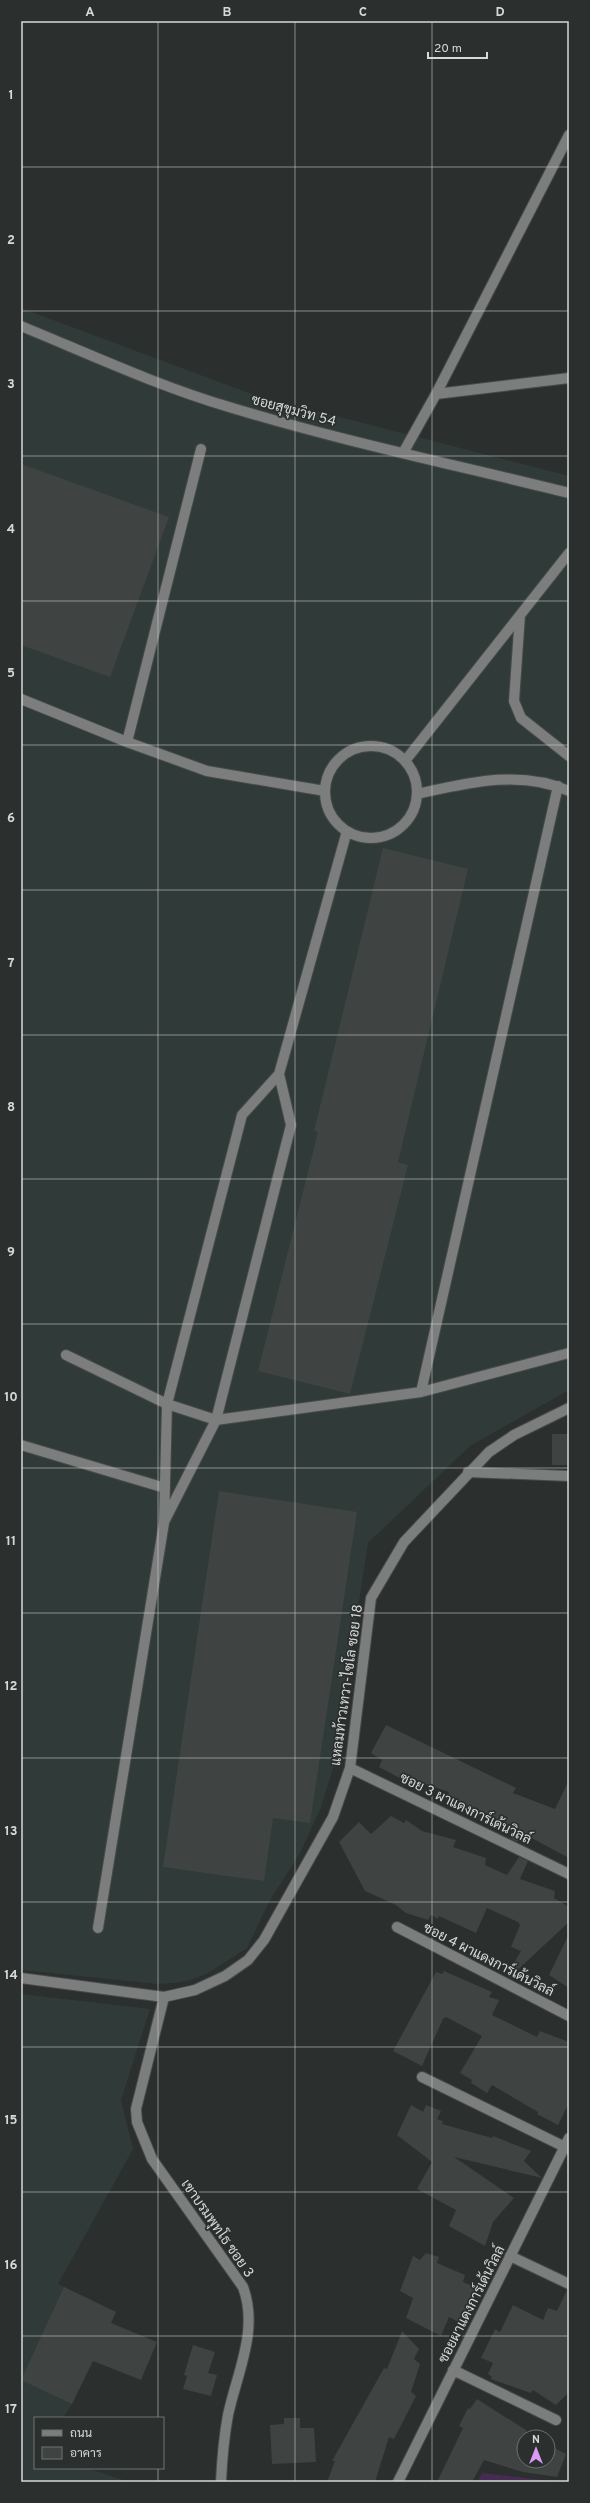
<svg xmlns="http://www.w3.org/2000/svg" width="590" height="2503" font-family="Overpass,Sarabun,sans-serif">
  <rect width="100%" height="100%" fill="#2b2f2e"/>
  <path fill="#303b39" d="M 21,308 L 254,395 L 569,476 L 569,1390 L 470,1446 L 368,1543 L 334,1765 L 320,1810 L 300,1853 L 270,1900 L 247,1948 L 208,1973 L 191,1980 L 174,1983 L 157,1984 L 21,1970 Z
    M 21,1994 L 150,2009 L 121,2100 L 133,2149 L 58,2284 L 116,2312 L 72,2404 L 63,2418 L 35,2418 L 35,2468 L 87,2468 L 129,2482 L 21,2482 Z"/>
  <path fill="#462b52" d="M 482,2473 L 560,2482 L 477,2482 Z"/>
  <path fill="#3f4342" d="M 21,464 L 169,517 L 110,677 L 21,645 Z
    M 383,848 L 468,869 L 398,1162 L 408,1165 L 350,1394 L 258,1371 L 318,1132 L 314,1131 Z
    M 552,1434 L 569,1434 L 569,1465 L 552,1465 Z
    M 219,1491 L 357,1512 L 310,1823 L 273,1818 L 264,1881 L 163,1867 Z
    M 386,1725 L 516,1788 L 513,1793 L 555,1809 L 569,1780 L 569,1858 L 524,1834 L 517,1842 L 510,1838 L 512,1826 L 475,1814 L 446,1799 L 449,1792 L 422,1783 L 418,1788 L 379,1767 L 382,1760 L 371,1753 Z
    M 391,1816 L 404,1823 L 406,1820 L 422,1831 L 456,1840 L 453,1847 L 486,1858 L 485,1865 L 507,1875 L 519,1857 L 528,1861 L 520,1879 L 555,1891 L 554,1898 L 569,1907 L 569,1922 L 510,1977 L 507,1975 L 521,1951 L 511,1947 L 520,1925 L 518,1922 L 487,1908 L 476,1933 L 439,1916 L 438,1919 L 431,1915 L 428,1920 L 406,1913 L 396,1905 L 365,1891 L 339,1842 L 359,1822 L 371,1834 Z
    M 569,1934 L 569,1988 L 549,1975 Z
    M 444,1971 L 492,1992 L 489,1997 L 499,2000 L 492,2015 L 537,2037 L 540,2031 L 569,2042 L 569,2103 L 558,2125 L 537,2114 L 538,2112 L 492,2085 L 487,2093 L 471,2083 L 472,2080 L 460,2073 L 482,2036 L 446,2017 L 443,2019 L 422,2066 L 393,2051 L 436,1972 L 442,1974 Z
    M 411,2105 L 423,2112 L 426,2105 L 441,2111 L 437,2119 L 443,2121 L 442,2124 L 492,2138 L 493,2136 L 531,2151 L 524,2161 L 542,2178 L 454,2157 L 514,2198 L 493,2222 L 485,2246 L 449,2226 L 456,2210 L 417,2189 L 432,2162 L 397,2135 Z
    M 426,2253 L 439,2257 L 437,2263 L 465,2275 L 463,2282 L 477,2288 L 461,2323 L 449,2317 L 441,2336 L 406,2318 L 413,2298 L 400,2291 L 413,2256 L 420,2260 Z
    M 64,2287 L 116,2312 L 111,2323 L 157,2342 L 141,2380 L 93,2361 L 72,2404 L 21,2380 Z
    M 567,2290 L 569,2290 L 569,2392 L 556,2405 L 533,2390 L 531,2393 L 491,2379 L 492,2377 L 488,2374 L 493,2363 L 481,2358 L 495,2329 L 500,2332 L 513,2305 L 543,2320 L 548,2308 L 557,2311 Z
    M 402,2331 L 419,2349 L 414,2359 L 420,2364 L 411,2392 L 416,2396 L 394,2439 L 389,2437 L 375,2482 L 327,2482 L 335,2461 L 332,2461 L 384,2368 L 387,2369 Z
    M 193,2345 L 215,2352 L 208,2373 L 217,2375 L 211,2396 L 183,2389 L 187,2376 L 184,2375 Z
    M 477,2399 L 526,2430 L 526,2433 L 533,2437 L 524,2437 L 524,2461 L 548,2461 L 548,2445 L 566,2454 L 557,2477 L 523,2472 L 484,2460 L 472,2482 L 437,2482 L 463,2428 L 459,2426 L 468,2408 L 470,2409 Z
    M 284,2418 L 300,2418 L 300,2428 L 314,2428 L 316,2462 L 272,2464 L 270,2425 L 284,2424 Z"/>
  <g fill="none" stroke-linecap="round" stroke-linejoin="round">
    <defs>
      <path id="minor" d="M 21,326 C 89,354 158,386 229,407 C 341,441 456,465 569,493
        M 436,394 L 569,135
        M 403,453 L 436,394 L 569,378
        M 520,615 L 514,701 L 521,718 L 569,756
        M 21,699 L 127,742 L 207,771 L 325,791
        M 127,742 L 201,449
        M325 792a46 46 0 1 1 92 0a46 46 0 1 1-92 0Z
        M 405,761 L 569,553
        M 417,794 C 467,783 520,769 569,791
        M 66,1355 L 167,1404 L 216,1420 L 421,1392 L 558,786
        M 421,1392 L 569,1353
        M 21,1445 L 165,1488
        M 468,1472 L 569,1476
        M 165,1520 L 216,1420 L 291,1125 L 279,1074
        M 350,1768 L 569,1874
        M 397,1927 L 569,2016
        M 98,1928 L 164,1523 L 167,1404 L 242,1115 L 279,1074 L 347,831
        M 21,1978 L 164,1997 L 195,1990 L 225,1976 L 248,1960 L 264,1940 L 333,1817 L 350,1768 L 371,1598 L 404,1542 L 489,1452 L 514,1435 L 569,1408
        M 164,1997 L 136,2109 L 137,2122 L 152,2159 L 243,2287 C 259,2330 237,2373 228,2415 C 224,2437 222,2459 221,2482
        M 422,2077 L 569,2149
        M 510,2256 L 569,2284
        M 453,2370 L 556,2420
        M 398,2482 L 569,2138"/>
    </defs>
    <use href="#minor" stroke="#464a49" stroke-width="12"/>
    <use href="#minor" stroke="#7c7d7d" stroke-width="10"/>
  </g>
  <path fill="none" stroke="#d6d9d8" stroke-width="1" stroke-opacity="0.55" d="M 158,21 L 158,2418M 295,21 L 295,2482M 432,21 L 432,2482M 21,167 L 569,167M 21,311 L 569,311M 21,456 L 569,456M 21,601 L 569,601M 21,745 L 569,745M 21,890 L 569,890M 21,1035 L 569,1035M 21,1179 L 569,1179M 21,1324 L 569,1324M 21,1468 L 569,1468M 21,1613 L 569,1613M 21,1758 L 569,1758M 21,1902 L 569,1902M 21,2047 L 569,2047M 21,2192 L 569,2192M 21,2336 L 569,2336M 158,2468 L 158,2482"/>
  <g text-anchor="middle" stroke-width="3.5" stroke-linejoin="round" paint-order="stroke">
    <g font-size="14" fill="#d6d9d8" stroke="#2b2f2e">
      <text transform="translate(294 410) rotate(15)" y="5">ซอยสุขุมวิท 54</text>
      <text transform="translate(346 1685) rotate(-82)" y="5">แหลมท้าวเทวา-ไซโล ซอย 18</text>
      <text transform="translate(466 1808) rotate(26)" y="5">ซอย 3 ผาแดงการ์เด้นวิลล์</text>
      <text transform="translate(489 1959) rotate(27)" y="5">ซอย 4 ผาแดงการ์เด้นวิลล์</text>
      <text transform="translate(218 2228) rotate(55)" y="5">เขาบรมพุทโธ ซอย 3</text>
      <text transform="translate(471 2304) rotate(-63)" y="5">ซอยผาแดงการ์เด้นวิลล์</text>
    </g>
  </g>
  <rect width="590" height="2503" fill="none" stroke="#2b2f2e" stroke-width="44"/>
  <rect x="34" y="2417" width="130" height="52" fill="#2b2f2e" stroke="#6f7372"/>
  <rect x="42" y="2430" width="20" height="6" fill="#7c7d7d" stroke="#6f7372"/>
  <text x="70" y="2437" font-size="12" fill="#d6d9d8">ถนน</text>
  <rect x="42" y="2447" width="20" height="12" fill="#3f4342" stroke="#6f7372"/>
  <text x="70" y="2457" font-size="12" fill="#d6d9d8">อาคาร</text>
  <g transform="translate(536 2449)"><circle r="19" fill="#2b2f2e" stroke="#6f7372"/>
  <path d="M0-3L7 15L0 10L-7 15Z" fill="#da9af6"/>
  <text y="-6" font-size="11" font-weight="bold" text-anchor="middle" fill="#d6d9d8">N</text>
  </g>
  <path d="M428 52v6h59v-6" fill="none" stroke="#d6d9d8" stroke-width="2"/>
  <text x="434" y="52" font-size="12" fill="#d6d9d8" stroke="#2b2f2e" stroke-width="3" paint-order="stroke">20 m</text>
  <rect x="22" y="22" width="546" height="2459" fill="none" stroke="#d6d9d8" stroke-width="1.5"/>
  <g font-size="13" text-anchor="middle" font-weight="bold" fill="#d6d9d8">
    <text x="90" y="16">A</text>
    <text x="227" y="16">B</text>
    <text x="363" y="16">C</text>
    <text x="500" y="16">D</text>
    <text x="11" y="99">1</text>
    <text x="11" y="244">2</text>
    <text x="11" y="388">3</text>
    <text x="11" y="533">4</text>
    <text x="11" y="677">5</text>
    <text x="11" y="822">6</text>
    <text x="11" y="967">7</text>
    <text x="11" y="1111">8</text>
    <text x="11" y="1256">9</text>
    <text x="11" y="1401">10</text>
    <text x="11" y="1545">11</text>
    <text x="11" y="1690">12</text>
    <text x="11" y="1835">13</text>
    <text x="11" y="1979">14</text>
    <text x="11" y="2124">15</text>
    <text x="11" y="2269">16</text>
    <text x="11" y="2413">17</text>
  </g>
</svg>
